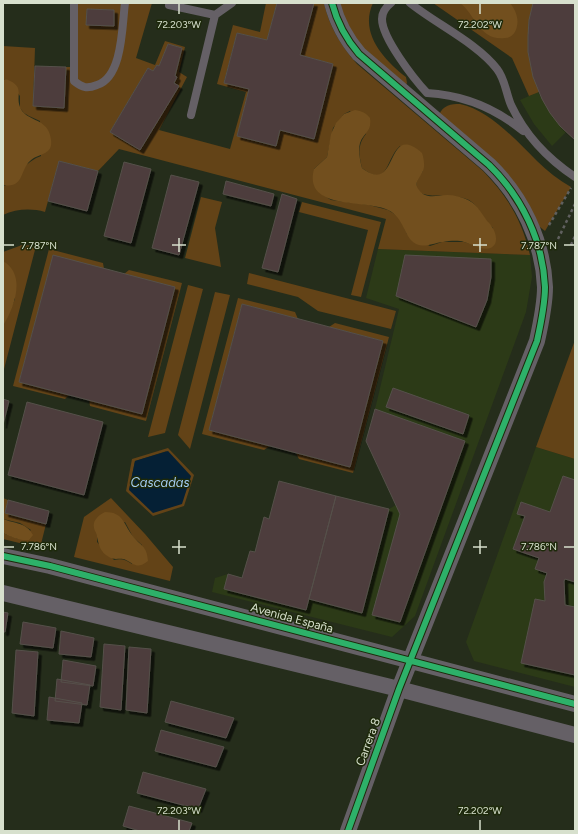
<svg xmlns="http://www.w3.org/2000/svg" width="578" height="834" font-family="Figtree,sans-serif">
  <defs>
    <filter id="shadow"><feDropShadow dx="3.5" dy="3.5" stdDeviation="0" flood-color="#0009"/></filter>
  </defs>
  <rect width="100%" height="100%" fill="#252d1b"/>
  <path fill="#2c3a17" d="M 538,92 L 550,113 L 566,132 L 552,146 L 534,124 L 520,100 Z
    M 378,249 L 530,255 L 532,277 L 526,312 L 415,616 L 392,637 L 212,592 L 215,578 L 228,574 L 224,589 L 306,610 L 309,599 L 362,613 L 389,509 L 396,505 L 400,514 L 400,621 L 465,441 L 375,409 L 399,309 L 366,298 Z
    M 536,447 L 575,459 L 575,687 L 474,661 L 466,642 Z"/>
  <path fill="#634317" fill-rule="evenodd" d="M 74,3 L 152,3 L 136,58 L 155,65 L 165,41 L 185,47 L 179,72 L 187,77 L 159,130 L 230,149 L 246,92 L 217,84 L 233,25 L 260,32 L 266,3 L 277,3 L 267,40 L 237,33 L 224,82 L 249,89 L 237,136 L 276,146 L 280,130 L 314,139 L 333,64 L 300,55 L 314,3 L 324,3 C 329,26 341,46 357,64 L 483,171 C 508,197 522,220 530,255 L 378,249 L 386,219 L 119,149 L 98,171 L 59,161 L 45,212 C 31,208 16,209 3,215 L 3,185 L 5,186 C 16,176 28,160 41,156 L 40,121 L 29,116 L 24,113 L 20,108 L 20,96 L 6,79 L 3,80 L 3,46 L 35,48 L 33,106 L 64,108 L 66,67 L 74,67 ZM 87,9 L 114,10 L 113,26 L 86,25 ZM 168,44 L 182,48 L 175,76 L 177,77 L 174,83 L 179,86 L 140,150 L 110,132 L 148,68 L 153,71 L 157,65 L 159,66 ZM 350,111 L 366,134 C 357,145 359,156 362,168 C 389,189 385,159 400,146 L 423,171 C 421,174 417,178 417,182 C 413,198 436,195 445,196 C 453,196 462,197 469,200 C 477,205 479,212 485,219 C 487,222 490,225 493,228 L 483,248 L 464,242 L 442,242 L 430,246 L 407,234 L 399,217 L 388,210 L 369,205 L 331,200 L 323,195 L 314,169 L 327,157 L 333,128 L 344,114 Z
    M 332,3 L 373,3 C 359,33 384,60 406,77 L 407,83 L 405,86 L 367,62 Z
    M 433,3 L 575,3 L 575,140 C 559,127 547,111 539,92 L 529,96 L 512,58 Z
    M 460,104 C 489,110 517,141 537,161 C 547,171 559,180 571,187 L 545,231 L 535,223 L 439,115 C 443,105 451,104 460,104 Z
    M 201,197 L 222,202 L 215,228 L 221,267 L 185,258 Z
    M 302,202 L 381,222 L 361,297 L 351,295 L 368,230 L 299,212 Z
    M 22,245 L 36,246 L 3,373 L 3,326 L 15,299 L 12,271 L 3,261 L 3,252 Z
    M 49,249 L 103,263 L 104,269 L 53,256 L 19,382 L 69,395 L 65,399 L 13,386 Z
    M 129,270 L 182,283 L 146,421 L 90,406 L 89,400 L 142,414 L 175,288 L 124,274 Z
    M 249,273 L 396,311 L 391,329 L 318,311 L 298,297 L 247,284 Z
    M 188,285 L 203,289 L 165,433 L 148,437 Z
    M 215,292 L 230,295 L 190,449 L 178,435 Z
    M 238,298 L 295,312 L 298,319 L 242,304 L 209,430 L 270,446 L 264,450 L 202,434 Z
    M 335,323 L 389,337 L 353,473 L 299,459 L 296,453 L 350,467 L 383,341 L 329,327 Z
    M 575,340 L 575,459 L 536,447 Z
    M 168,448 L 194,475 L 184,506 L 153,516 L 126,491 L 132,459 ZM 167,451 L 129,490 L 135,461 Z
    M 3,498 L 8,500 L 5,513 L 46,524 L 40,548 L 3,539 L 3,533 L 18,539 L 31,530 L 20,523 L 3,519 Z
    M 111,498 L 145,534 L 173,567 L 170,581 L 74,557 L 84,517 ZM 125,522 L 133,537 L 142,545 L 132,564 C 126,560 122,558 114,560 L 97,542 L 97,536 Z"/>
  <path fill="#724f1e" d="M 460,3 L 510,3 C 515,9 519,18 517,26 C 516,33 511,38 505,38 C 479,41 476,15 460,3 Z
    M 6,79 C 26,87 15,94 20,107 C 25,121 46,118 50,135 C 56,156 39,152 30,161 C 20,170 24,189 3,185 L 3,80 Z
    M 355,110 C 362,111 366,113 370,118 C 372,132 364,132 360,143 C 358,150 360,161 362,168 C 400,197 384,120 422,153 C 424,159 425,166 423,171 C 420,178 413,183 419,190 C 426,200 438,195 447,195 C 454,195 462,197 468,200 C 479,205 482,216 490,224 C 494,229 498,237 495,244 C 488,255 473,244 464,242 C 458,240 449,241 443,242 C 433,243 426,248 416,244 C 403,237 405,218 388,210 C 366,199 303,211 314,169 L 327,157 L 331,134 L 336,123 L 344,114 Z
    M 3,261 C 27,275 14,308 3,326 Z
    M 105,512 C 123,512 123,523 132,535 C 140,546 147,545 148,561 C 138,569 135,565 126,560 C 120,557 115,561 109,557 C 100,552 99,545 97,537 C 97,534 96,533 95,531 C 91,522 97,516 105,512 Z
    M 3,519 C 15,524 26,522 33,535 L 29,540 C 19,541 12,537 3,533 Z"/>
  <path fill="#052035" d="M 168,451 L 191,476 L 182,504 L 153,513 L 129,490 L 135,461 Z"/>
  <path fill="#4d3d3c" stroke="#55504a" filter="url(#shadow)" d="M 277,3 L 314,3 L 300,55 L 333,64 L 314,139 L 280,130 L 276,146 L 237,136 L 249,89 L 224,83 L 237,33 L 267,40 Z
    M 533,3 L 575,3 L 575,140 L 560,126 L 550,113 L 542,99 L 533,77 L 528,52 L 528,36 L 529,20 Z
    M 87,9 L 114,10 L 114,26 L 86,25 Z
    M 168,44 L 182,48 L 175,76 L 177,77 L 174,83 L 179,86 L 140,150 L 110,132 L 148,68 L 153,71 L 157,65 L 159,66 Z
    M 35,66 L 66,67 L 64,108 L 33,106 Z
    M 59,161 L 98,171 L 87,211 L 48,201 Z
    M 124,162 L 151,169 L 131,243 L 104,236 Z
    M 171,175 L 199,182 L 179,255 L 152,248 Z
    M 226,181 L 274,194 L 271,206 L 223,194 Z
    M 282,194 L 297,199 L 278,272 L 262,268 Z
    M 53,255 L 175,287 L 142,414 L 19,382 Z
    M 405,255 L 491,259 L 491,277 L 487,300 L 476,327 L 396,296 Z
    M 242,304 L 383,341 L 350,467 L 209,430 Z
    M 393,388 L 469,415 L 463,434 L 386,407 Z
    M 3,399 L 9,401 L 3,425 Z
    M 27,402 L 103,422 L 84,495 L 8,475 Z
    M 375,409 L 465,441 L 400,622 L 372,615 L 400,514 L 366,441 Z
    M 563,476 L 575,480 L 575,582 L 565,579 L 564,581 L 565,605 L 575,607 L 575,675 L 521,663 L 535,599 L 545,601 L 544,582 L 547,573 L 535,569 L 539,558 L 513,549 L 525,516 L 517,514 L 521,502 L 550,512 Z
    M 279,481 L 336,496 L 306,610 L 224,589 L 228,574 L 242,578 L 250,551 L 255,552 L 264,517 L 269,519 Z
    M 336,496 L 389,509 L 362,613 L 309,599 Z
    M 8,500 L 49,511 L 46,524 L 5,513 Z
    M 3,612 L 8,613 L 5,632 L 3,632 Z
    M 23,622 L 56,628 L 53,648 L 20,644 Z
    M 61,631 L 94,638 L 91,657 L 59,654 Z
    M 104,644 L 125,646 L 121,710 L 100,707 Z
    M 129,647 L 151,649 L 147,713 L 126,710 Z
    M 16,650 L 38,652 L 34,716 L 12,713 Z
    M 63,660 L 96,666 L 93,686 L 61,682 Z
    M 57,679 L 90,685 L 87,705 L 55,701 Z
    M 49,697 L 82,703 L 79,723 L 47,720 Z
    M 171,701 L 234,718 L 226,738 L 165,722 Z
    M 161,730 L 224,747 L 216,767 L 155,751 Z
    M 143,772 L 206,789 L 198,809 L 137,793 Z
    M 129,806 L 192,823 L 189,831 L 140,831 L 123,826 Z"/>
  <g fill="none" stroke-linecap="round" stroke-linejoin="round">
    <path stroke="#60605f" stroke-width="2.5" stroke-dasharray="3 3" stroke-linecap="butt" d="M 549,225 L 571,188
      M 558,239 L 575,204
      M 571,245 L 575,236"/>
    <path stroke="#656066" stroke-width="8" d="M 74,3 L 74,81 C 83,88 87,89 97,85 C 123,77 122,25 125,3
      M 391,3 C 386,7 382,12 382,19 C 382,38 414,79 427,93 C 463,95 495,108 523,131
      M 410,3 C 436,24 477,43 497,69 C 505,79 506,93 511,105 C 525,135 548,159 575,177
      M 169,5 L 215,15
      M 191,115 L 215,15 L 232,3"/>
    <path stroke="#656066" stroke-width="16" d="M 332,3 C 337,22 346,39 359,54 L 489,165 C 522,197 543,241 545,287 C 545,305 541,323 537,341 L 399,689 L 348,831
      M 3,556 L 50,566 L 575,704
      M 3,593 L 399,689 L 575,735"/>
    <defs>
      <path id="cycleway" d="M 332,3 C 337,22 346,39 359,54 L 489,165 C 522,197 543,241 545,287 C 545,305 541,323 537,341 L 399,689 L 348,831
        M 3,556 L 50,566 L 575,704"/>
    </defs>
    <use href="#cycleway" stroke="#1d290a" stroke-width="8"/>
    <use href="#cycleway" stroke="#2db169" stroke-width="6"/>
  </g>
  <path fill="none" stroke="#d7e0cd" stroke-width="1.5" d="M 179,4 L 179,14M 480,4 L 480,14M 179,238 L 179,252M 480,238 L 480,252M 4,245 L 14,245M 172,245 L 186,245M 473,245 L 487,245M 564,245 L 574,245M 179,540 L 179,554M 480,540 L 480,554M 4,547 L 14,547M 172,547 L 186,547M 473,547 L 487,547M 564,547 L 574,547M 179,820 L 179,830M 480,820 L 480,830"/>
  <g text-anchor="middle" stroke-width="3" stroke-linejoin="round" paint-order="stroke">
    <g font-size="12" fill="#d7e0cd" stroke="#1d290a">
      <text transform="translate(292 618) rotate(15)" y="4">Avenida España</text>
      <text transform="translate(368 742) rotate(-70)" y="4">Carrera 8</text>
    </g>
    <g font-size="13" font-style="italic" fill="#a4cdf4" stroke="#1d290a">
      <text x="160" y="487">Cascadas</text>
    </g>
  </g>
  <g font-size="10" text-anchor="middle" fill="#d7e0cd" stroke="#1d290a" stroke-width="3" stroke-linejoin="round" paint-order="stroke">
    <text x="179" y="28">72.203°W</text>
    <text x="480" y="28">72.202°W</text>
    <text x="39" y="249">7.787°N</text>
    <text x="539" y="249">7.787°N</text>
    <text x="39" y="550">7.786°N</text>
    <text x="539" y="550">7.786°N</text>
    <text x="179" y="814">72.203°W</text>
    <text x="480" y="814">72.202°W</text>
  </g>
  <rect width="578" height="834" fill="none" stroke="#d7e0cd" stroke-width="8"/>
</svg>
